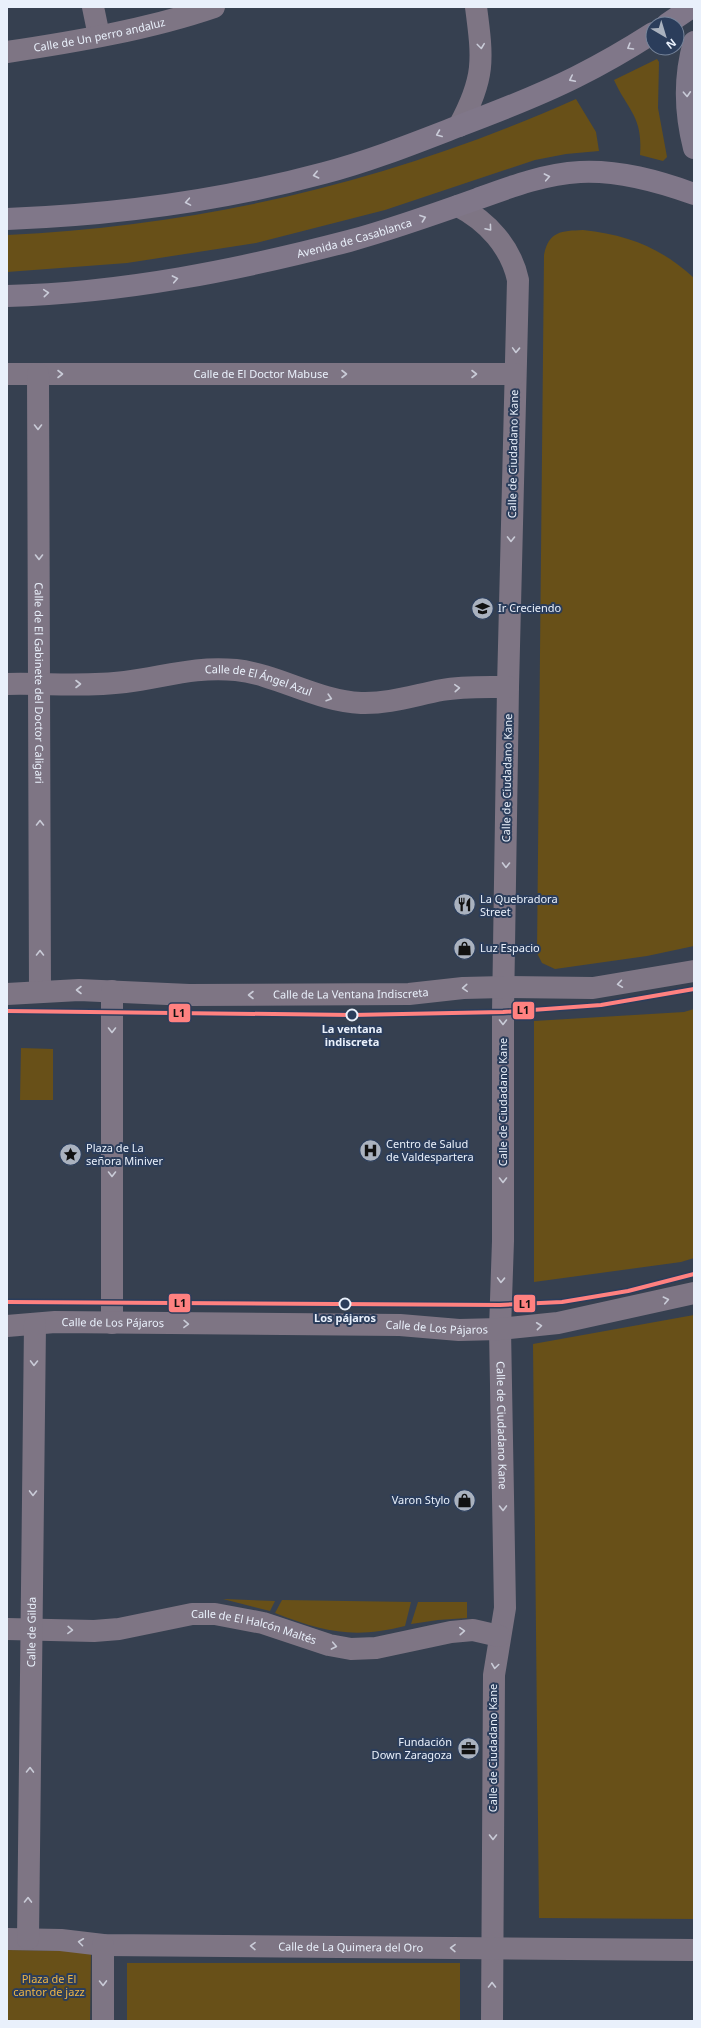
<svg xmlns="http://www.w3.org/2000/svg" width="701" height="2028" font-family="'Noto Sans',sans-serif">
  <rect width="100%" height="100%" fill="#364050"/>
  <path fill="#685018" d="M 657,59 L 659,62 L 658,108 L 667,157 L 663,161 L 640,155 C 643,116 628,111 614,80 Z
    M 576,99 L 596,132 L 599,151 L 566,154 L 535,160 L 385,210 L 256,243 L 127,263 L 7,272 L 7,235 C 208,225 392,181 576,99 Z
    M 583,230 C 628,235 660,247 694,278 L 694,946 L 647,956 L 555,969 L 542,963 L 537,953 L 544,255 C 549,231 561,231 583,230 Z
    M 694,1009 L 694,1258 L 681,1262 L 534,1282 L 534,1021 L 684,1012 Z
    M 21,1048 L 53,1049 L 53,1100 L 20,1100 Z
    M 694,1315 L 694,1919 L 539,1918 L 533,1344 Z
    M 223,1599 L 275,1601 L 270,1611 Z
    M 282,1600 L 411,1602 L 405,1626 C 354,1639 324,1632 275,1613 Z
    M 418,1602 L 467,1602 L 467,1618 L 438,1620 L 411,1624 Z
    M 7,1950 L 91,1951 L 90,2021 L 7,2021 Z
    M 127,1963 L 460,1963 L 460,2021 L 127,2021 Z"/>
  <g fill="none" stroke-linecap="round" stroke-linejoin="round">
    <g stroke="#7e7584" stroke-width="22">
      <path d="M 93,7 L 99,36"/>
      <path id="s1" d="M 7,52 C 74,42 150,29 214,7"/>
      <path d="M 459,126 C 485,78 483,60 476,7"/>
      <path id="s2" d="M 458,206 C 487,221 511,247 518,280 L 508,687 L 503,1012 L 503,1241 L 500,1329 L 505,1608 L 494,1675 L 492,2021"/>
      <path id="s3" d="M 7,374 L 515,374"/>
      <path id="s4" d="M 38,374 L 40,992"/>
      <path id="s5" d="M 7,684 C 46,683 87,687 125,682 C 165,677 194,666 236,670 C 279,675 317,701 361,703 C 389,704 415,695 442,690 C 463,686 486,687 508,687"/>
      <path id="s6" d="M 7,994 L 79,990 L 189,995 L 409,994 L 463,988 L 504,987 L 593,988 L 694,971"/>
      <path d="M 112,1323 L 112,991"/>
      <path id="s7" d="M 7,1326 L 55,1322 L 400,1325 L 459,1330 L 500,1329 L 558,1323 L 694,1293"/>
      <path id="s8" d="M 7,1629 L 94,1631 L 119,1629 L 192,1614 L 215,1614 L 263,1623 L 329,1645 L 351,1649 L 376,1648 L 451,1632 L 473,1630 L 499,1636"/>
      <path id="s9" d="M 7,1939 L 61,1940 L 103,1945 L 694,1950"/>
      <path id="s10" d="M 28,1939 L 35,1324"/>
      <path d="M 103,1945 L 103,2021"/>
    </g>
    <g stroke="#807789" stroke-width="22">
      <path d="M 667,24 L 692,7"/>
      <path d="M 7,219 C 114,215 220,201 324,173 C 370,161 415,143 459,126 C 499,111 538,96 576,77 C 602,64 628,49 653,33"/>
      <path id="s11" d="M 7,296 C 123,293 238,270 349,241 C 393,229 435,214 477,199 C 510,187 544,174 580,172 C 619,170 658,181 694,194"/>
    </g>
    <path stroke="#7d7688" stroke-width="22" d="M 694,42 C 684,77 685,113 694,148"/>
    <defs>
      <path id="tram-1" d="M 7,1011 L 352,1015 L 503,1012 L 601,1005 L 694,989
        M 7,1302 L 500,1305 L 562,1302 L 628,1291 L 694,1274"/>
    </defs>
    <use href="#tram-1" stroke="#2b3d5b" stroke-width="7"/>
    <use href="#tram-1" stroke="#ff8180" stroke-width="4"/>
  </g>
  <defs><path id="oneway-chevron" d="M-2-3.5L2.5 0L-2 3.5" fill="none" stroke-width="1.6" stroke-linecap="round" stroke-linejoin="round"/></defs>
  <g stroke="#c9cbd7">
    <use href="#oneway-chevron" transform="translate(481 46) rotate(83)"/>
    <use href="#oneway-chevron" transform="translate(489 228) rotate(50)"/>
    <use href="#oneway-chevron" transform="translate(516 350) rotate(92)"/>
    <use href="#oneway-chevron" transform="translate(60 374)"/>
    <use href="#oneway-chevron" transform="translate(344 374)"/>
    <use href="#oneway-chevron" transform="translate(474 374)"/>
    <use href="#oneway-chevron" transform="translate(38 427) rotate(90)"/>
    <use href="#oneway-chevron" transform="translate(511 539) rotate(91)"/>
    <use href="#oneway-chevron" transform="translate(39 557) rotate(90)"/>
    <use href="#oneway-chevron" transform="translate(78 684)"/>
    <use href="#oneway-chevron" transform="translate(457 688) rotate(-4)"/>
    <use href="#oneway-chevron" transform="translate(329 698) rotate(17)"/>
    <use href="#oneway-chevron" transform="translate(40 823) rotate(-90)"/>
    <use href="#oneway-chevron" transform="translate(506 865) rotate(91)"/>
    <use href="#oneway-chevron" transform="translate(40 953) rotate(-90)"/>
    <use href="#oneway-chevron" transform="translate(620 984) rotate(172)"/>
    <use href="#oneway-chevron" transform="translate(465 988) rotate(176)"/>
    <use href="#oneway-chevron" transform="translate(79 990) rotate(180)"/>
    <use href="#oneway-chevron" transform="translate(251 995) rotate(180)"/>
    <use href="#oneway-chevron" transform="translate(503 1022) rotate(90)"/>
    <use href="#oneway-chevron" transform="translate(112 1030) rotate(90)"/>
    <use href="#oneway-chevron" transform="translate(112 1174) rotate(90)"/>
    <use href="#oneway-chevron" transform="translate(503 1180) rotate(90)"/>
    <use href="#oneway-chevron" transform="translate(501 1280) rotate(92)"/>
    <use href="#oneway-chevron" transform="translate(666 1300) rotate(-12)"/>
    <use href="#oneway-chevron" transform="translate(186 1324) rotate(1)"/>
    <use href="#oneway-chevron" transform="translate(539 1326) rotate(-6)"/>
    <use href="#oneway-chevron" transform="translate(34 1363) rotate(91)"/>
    <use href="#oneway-chevron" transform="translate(33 1493) rotate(91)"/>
    <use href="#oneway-chevron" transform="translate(503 1508) rotate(89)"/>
    <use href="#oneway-chevron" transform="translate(70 1630) rotate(2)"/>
    <use href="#oneway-chevron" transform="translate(462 1631) rotate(-4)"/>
    <use href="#oneway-chevron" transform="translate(334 1646) rotate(11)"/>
    <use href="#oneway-chevron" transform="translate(495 1666) rotate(98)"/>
    <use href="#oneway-chevron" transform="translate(30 1770) rotate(-89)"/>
    <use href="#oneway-chevron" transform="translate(493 1837) rotate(90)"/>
    <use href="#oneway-chevron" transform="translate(28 1900) rotate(-89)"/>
    <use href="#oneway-chevron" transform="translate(81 1942) rotate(-173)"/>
    <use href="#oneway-chevron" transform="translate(253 1946) rotate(-179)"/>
    <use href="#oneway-chevron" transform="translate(453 1948) rotate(-179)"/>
    <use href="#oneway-chevron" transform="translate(103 1983) rotate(89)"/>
    <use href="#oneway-chevron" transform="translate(492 1985) rotate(-90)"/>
  </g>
  <g stroke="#caccd9">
    <use href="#oneway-chevron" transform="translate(630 47) rotate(149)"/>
    <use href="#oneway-chevron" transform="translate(572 79) rotate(154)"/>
    <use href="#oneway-chevron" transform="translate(439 134) rotate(158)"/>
    <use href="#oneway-chevron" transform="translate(316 175) rotate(167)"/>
    <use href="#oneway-chevron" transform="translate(547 177) rotate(-11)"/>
    <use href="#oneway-chevron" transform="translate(188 202) rotate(170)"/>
    <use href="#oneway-chevron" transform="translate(423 218) rotate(-20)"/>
    <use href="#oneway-chevron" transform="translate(175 279) rotate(-11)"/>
    <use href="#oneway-chevron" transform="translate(46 293) rotate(-5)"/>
  </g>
  <use stroke="#c9cbd8" href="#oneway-chevron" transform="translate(687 94) rotate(87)"/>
  <defs>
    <symbol id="school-disc" viewBox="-11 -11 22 22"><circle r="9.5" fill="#aab2bf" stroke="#2b3d5b"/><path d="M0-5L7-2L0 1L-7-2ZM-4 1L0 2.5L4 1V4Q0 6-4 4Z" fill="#111"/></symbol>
    <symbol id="restaurant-disc" viewBox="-11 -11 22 22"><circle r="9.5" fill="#aab2bf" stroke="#2b3d5b"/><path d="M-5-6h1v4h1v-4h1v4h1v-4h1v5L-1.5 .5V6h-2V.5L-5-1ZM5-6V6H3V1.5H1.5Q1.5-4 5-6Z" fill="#111"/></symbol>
    <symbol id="shop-disc" viewBox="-11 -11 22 22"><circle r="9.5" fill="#aab2bf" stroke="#2b3d5b"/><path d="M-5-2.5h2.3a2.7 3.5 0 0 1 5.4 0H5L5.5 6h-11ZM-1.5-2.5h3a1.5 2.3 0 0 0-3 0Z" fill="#111"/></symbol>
    <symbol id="hospital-disc" viewBox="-11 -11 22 22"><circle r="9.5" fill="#aab2bf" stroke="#2b3d5b"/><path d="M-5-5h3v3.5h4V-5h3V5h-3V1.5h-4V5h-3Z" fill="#111"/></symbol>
    <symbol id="sight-disc" viewBox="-11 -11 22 22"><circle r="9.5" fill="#aab2bf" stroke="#2b3d5b"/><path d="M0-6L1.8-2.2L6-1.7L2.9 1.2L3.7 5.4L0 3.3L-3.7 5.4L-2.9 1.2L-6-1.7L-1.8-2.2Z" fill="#111"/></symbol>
    <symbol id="office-disc" viewBox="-11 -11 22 22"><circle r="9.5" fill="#aab2bf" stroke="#2b3d5b"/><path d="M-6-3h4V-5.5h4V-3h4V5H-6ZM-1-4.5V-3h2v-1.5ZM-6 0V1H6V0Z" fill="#111"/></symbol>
  </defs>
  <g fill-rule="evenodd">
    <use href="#school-disc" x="470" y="596" width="25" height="25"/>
    <use href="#restaurant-disc" x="452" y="892" width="25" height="25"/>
    <use href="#shop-disc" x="452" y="936" width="25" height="25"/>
    <use href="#hospital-disc" x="358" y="1138" width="25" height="25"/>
    <use href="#sight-disc" x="58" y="1142" width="25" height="25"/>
    <use href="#shop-disc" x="452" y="1488" width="25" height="25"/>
    <use href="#office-disc" x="456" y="1736" width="25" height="25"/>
  </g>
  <g fill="#2b3d5b" stroke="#e9f0fb" stroke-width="2">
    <circle cx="352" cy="1015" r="5.5"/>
    <circle cx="345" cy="1304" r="5.5"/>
  </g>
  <g text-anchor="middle" stroke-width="4" stroke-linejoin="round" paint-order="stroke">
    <g font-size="11" fill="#e9f0fb" stroke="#2b3d5b">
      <text dy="4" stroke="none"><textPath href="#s1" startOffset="94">Calle de Un perro andaluz</textPath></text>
      <text dy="4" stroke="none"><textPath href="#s11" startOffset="353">Avenida de Casablanca</textPath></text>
      <text dy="4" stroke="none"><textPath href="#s3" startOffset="254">Calle de El Doctor Mabuse</textPath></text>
      <text transform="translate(513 454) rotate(-89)" y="4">Calle de Ciudadano Kane</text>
      <text dy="4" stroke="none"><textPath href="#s5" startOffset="254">Calle de El Ángel Azul</textPath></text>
      <text dy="4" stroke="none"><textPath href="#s4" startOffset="309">Calle de El Gabinete del Doctor Caligari</textPath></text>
      <text transform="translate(507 778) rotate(-89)" y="4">Calle de Ciudadano Kane</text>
      <text dy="4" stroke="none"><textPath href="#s6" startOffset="344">Calle de La Ventana Indiscreta</textPath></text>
      <text transform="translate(503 1102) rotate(-90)" y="4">Calle de Ciudadano Kane</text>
      <text dy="4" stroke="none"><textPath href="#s7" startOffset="106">Calle de Los Pájaros</textPath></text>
      <text dy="4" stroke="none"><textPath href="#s7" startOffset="430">Calle de Los Pájaros</textPath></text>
      <text dy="4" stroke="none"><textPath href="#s2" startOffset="1244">Calle de Ciudadano Kane</textPath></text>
      <text dy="4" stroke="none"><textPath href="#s8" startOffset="250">Calle de El Halcón Maltés</textPath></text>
      <text dy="4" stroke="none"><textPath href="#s10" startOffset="307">Calle de Gilda</textPath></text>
      <text transform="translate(493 1748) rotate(-90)" y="4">Calle de Ciudadano Kane</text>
      <text dy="4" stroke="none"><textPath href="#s9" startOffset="344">Calle de La Quimera del Oro</textPath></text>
    </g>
    <g font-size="11" fill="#e9f0fb" stroke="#2b3d5b" text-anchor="start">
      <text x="498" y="612">Ir Creciendo</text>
      <text x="480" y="903">La Quebradora<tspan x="480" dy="13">Street</tspan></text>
      <text x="480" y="952">Luz Espacio</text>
      <text x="386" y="1148">Centro de Salud<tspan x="386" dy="13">de Valdespartera</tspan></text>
      <text x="86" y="1152">Plaza de La<tspan x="86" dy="13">señora Miniver</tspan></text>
      <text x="450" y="1504" text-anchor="end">Varon Stylo</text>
      <text x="452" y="1746" text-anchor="end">Fundación<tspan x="452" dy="13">Down Zaragoza</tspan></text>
    </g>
    <g font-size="11" font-weight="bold" fill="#e9f0fb" stroke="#2b3d5b">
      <text x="352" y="1033">La ventana<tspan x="352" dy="13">indiscreta</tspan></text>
      <text x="345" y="1322">Los pájaros</text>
    </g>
    <g font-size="11" fill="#edb546" stroke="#2b3d5b">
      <text x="49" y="1983">Plaza de El<tspan x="49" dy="13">cantor de jazz</tspan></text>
    </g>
  </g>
  <g stroke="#2b3d5b" stroke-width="1.5">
    <rect x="512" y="1001" width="23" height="19" rx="4" fill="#ff8180"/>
    <rect x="168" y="1003" width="23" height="20" rx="4" fill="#ff8180"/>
    <rect x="168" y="1293" width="23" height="20" rx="4" fill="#ff8180"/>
    <rect x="513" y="1294" width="23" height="19" rx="4" fill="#ff8180"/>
  </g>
  <g font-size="11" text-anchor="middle" font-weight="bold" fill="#111">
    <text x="523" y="1014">L1</text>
    <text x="179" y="1017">L1</text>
    <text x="180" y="1307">L1</text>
    <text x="525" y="1308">L1</text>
  </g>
  <rect width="701" height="2028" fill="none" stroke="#e9f0fb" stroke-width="16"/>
  <g transform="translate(665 36) rotate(142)"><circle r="19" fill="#2b3d5b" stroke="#77859b"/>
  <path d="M0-3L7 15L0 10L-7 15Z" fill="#aab2bf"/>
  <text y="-6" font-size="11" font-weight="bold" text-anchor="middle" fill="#e9f0fb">N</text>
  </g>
</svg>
